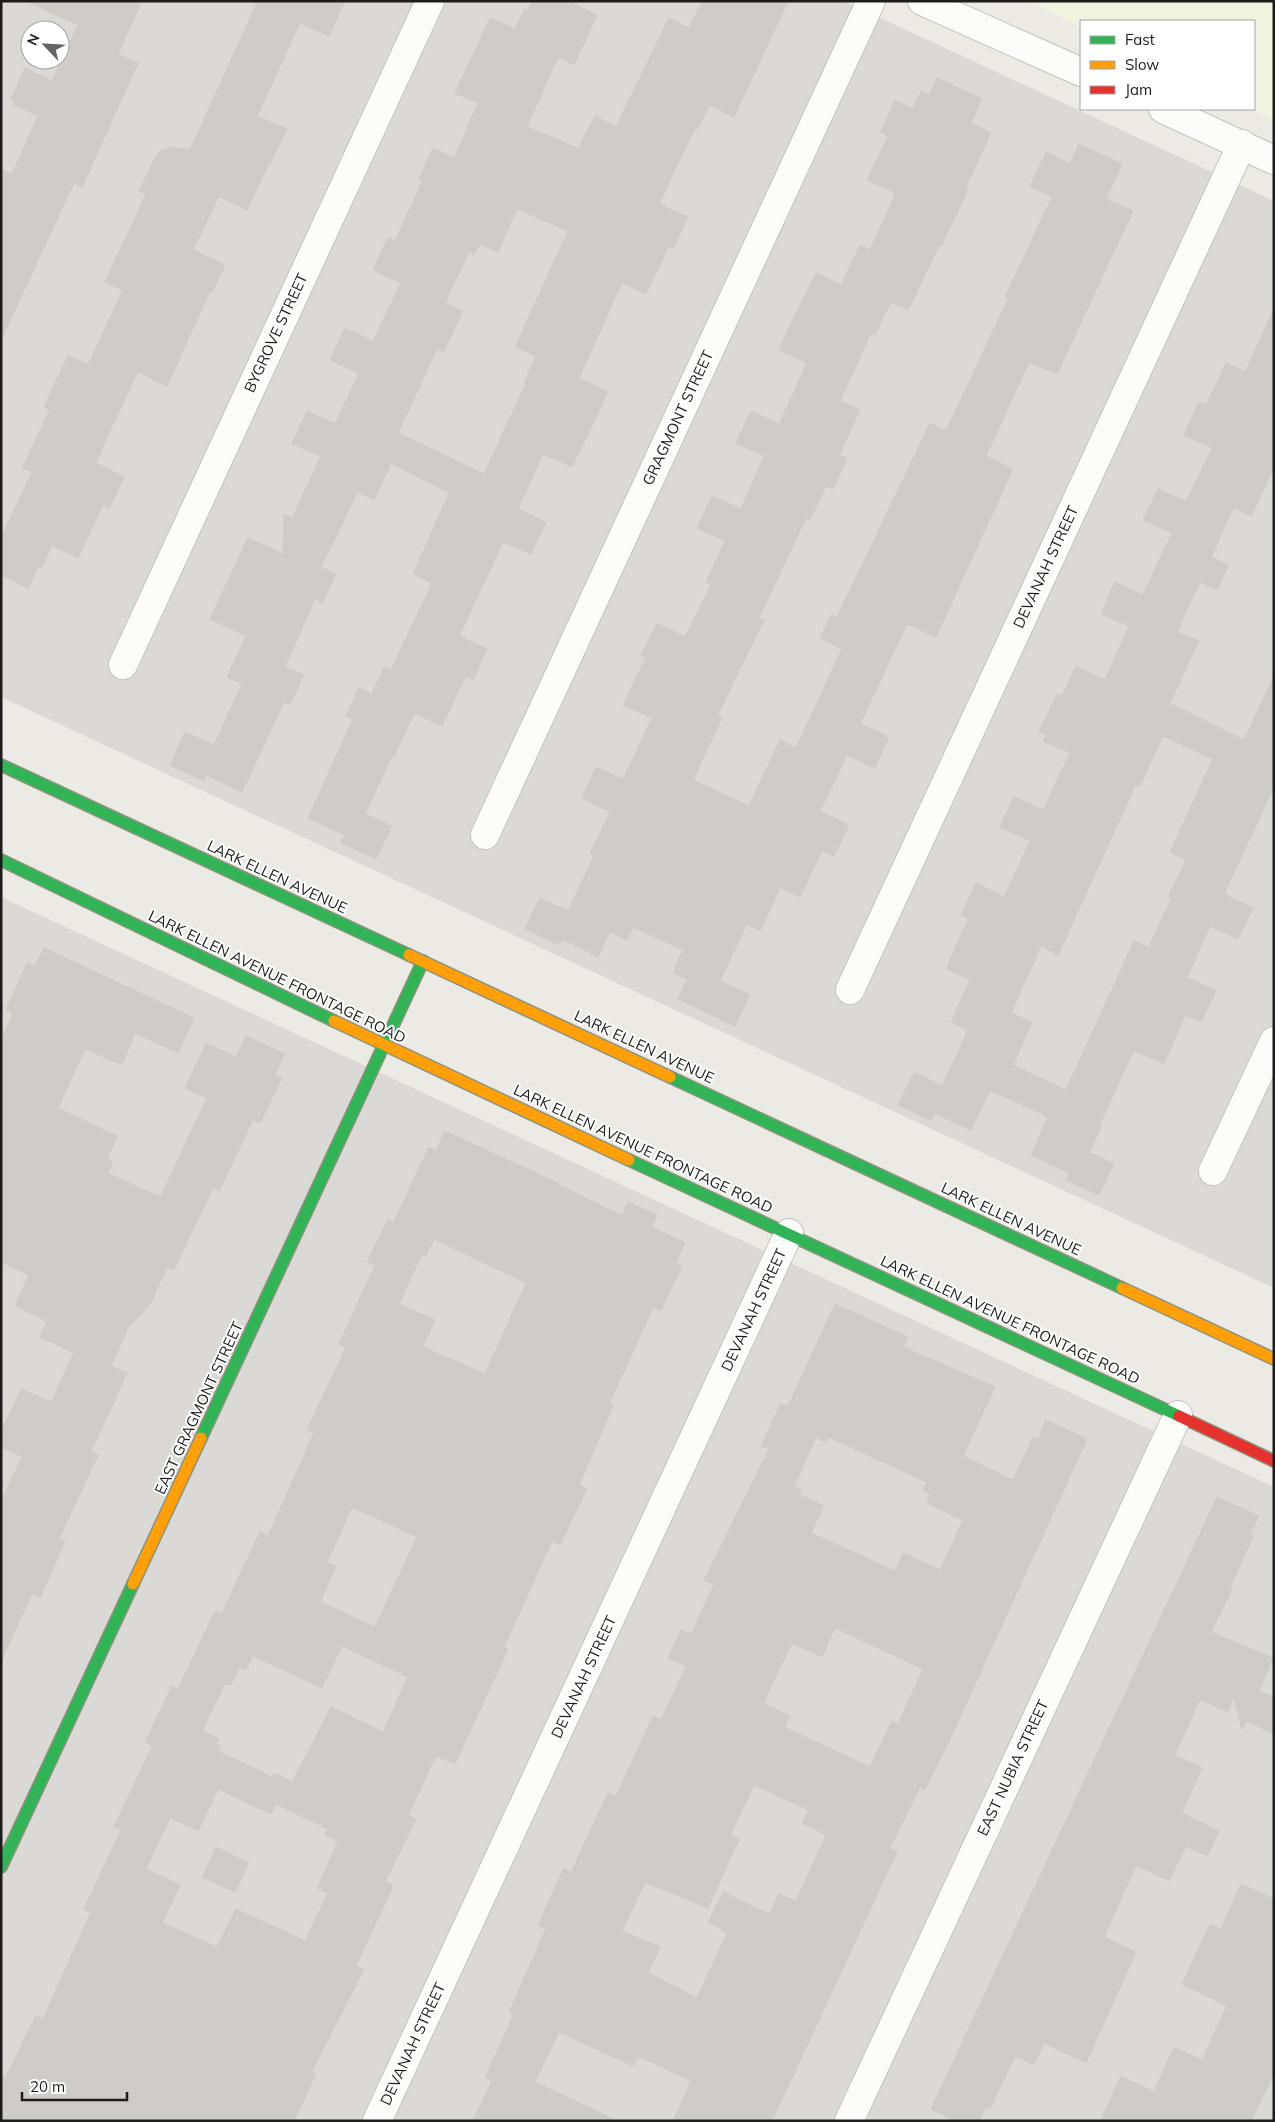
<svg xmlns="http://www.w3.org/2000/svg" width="1275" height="2122" font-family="Mulish,sans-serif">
  <rect width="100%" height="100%" fill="#ebeae5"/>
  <path fill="#dad9d6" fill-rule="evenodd" d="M 1,1 L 844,1 L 1274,201 L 1274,1288 L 1,697 ZM 30,30 L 60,30 L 60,60 L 30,60 Z
    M 1,897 L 1274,1487 L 1274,2121 L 1,2121 Z"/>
  <path fill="#f1f4e0" d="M 1028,1 L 1274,1 L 1274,120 L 1250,109 L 1254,109 L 1254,21 L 1081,21 L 1081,27 Z"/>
  <path fill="#cdccc8" stroke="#ceccc7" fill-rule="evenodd" d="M 26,1 L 142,1 L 118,54 L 138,63 L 82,187 L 74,183 L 1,340 L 1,169 L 12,174 L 38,116 L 14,105 L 15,101 L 11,99 L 25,68 L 52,81 L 78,25 Z
    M 252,1 L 345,1 L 329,36 L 300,23 L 257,116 L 287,129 L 271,162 L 270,161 L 247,210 L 219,196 L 193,250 L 225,265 L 212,292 L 210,291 L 167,386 L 138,372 L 111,428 L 96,463 L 124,477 L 109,508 L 103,505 L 78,558 L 52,545 L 42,567 L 39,566 L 28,588 L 1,575 L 1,538 L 32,472 L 22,468 L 50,410 L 44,407 L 68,355 L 88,365 L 123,290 L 105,282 L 146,194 L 139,191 L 156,156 L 160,151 L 172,147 L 190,150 L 257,3 Z
    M 532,1 L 567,1 L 597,15 L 574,65 L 558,57 L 527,127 L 578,148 L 595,116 L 616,127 L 669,18 L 689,28 L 702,1 L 788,1 L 734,117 L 709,105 L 698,129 L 695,128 L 659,204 L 688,217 L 673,248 L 669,246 L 646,294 L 623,283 L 614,300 L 579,378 L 608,392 L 572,467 L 543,454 L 518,509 L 546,522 L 531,554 L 503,542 L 459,636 L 487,649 L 473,680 L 465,677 L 442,726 L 414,713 L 394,757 L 392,756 L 365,814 L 392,826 L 376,859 L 341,843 L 345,835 L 308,818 L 353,719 L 346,716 L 359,688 L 372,694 L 384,667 L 391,670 L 432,583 L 413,574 L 449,493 L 391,463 L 374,500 L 358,492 L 321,567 L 336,574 L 322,603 L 315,599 L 285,667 L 304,675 L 290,705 L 284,702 L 242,792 L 206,775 L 204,781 L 170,765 L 185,732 L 214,745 L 242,684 L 227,677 L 246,636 L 210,619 L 248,538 L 283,554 L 284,514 L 292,518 L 321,456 L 292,444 L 307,411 L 335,424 L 359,373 L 330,360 L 345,328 L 373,341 L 401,283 L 373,270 L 388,238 L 395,241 L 423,180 L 419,178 L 433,148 L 454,158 L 478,103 L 455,93 L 490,18 L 515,29 L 525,9 L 528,11 ZM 517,209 L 568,231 L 515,347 L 536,356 L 524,383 L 526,383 L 484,474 L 398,433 L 437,349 L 443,352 L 463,311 L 445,303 L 469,252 L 474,255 L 480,244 L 498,252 Z
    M 937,78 L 982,99 L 971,123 L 991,133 L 965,189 L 968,190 L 941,247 L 939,246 L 908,310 L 891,302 L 875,334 L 871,333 L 840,401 L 860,410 L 839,455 L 847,458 L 833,489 L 826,486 L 810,520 L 806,518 L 759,618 L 764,620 L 717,716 L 722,718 L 693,780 L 749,806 L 780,740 L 796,748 L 842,649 L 820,638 L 832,614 L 837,617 L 930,423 L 946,431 L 1008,299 L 1005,297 L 1052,197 L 1030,186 L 1046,152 L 1070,164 L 1079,144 L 1122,164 L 1106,199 L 1133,211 L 1057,374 L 1029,362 L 1002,421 L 986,456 L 1013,469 L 936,637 L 907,624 L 860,724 L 889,737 L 875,768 L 847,755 L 820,811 L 849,825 L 834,856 L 822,851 L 800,897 L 780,888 L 760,931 L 747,924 L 720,981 L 750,995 L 735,1026 L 678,999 L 687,979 L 673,973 L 683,950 L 633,927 L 627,940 L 610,932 L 598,957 L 562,939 L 559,945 L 525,929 L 540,898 L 568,911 L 594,856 L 590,854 L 610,812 L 582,798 L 596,767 L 623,779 L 652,718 L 623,705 L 646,657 L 641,655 L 657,623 L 685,637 L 711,585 L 706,582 L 725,541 L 697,528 L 712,496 L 741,509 L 764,456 L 736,443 L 751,411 L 779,424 L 807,363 L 779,350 L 793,319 L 816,273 L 841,285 L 860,245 L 870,250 L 896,193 L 867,180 L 888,136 L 881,132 L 895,100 L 913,109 L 921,91 L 929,95 Z
    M 1274,309 L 1274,468 L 1251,516 L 1234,507 L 1211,557 L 1228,565 L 1217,590 L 1200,582 L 1177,632 L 1199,641 L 1170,703 L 1244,740 L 1274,676 L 1274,787 L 1224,894 L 1253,908 L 1238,939 L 1210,926 L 1187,977 L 1216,991 L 1201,1022 L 1185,1015 L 1164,1064 L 1134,1050 L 1099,1126 L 1101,1127 L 1089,1152 L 1114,1164 L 1099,1195 L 1066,1180 L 1070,1173 L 1031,1155 L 1048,1117 L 990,1090 L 971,1130 L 934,1113 L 931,1120 L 898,1105 L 914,1072 L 942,1086 L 968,1030 L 951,1022 L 970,979 L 946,969 L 968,919 L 961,915 L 976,883 L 1004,897 L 1030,841 L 1000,827 L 1014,797 L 1043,810 L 1070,753 L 1043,741 L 1046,735 L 1039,732 L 1057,694 L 1062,696 L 1076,666 L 1105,680 L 1129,626 L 1101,614 L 1115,582 L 1143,595 L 1172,533 L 1143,520 L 1158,489 L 1186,502 L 1212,448 L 1184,435 L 1199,402 L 1206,405 L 1226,363 L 1245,372 ZM 1163,736 L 1213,759 L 1170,852 L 1186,860 L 1168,897 L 1171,899 L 1149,947 L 1134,941 L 1066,1090 L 1013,1065 L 1032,1022 L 1011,1013 L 1041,946 L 1058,955 L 1136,784 L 1140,786 Z
    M 44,948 L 194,1018 L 178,1053 L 135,1033 L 122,1065 L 85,1049 L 58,1108 L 117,1136 L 107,1159 L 113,1161 L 108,1173 L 157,1196 L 161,1196 L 207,1098 L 185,1088 L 206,1043 L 236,1057 L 246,1036 L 285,1054 L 275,1075 L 282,1078 L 260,1123 L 253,1120 L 219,1191 L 213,1188 L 174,1270 L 167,1267 L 151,1303 L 128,1328 L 111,1366 L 127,1373 L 91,1452 L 98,1455 L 59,1539 L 65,1541 L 40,1598 L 32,1594 L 1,1661 L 1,1501 L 22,1457 L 1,1447 L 1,1431 L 21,1389 L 51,1402 L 74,1353 L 40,1337 L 47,1321 L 15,1306 L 29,1275 L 1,1262 L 1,1040 L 13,1013 L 6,1010 L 27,963 L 35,967 Z
    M 445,1131 L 560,1184 L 559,1185 L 622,1216 L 628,1202 L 657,1215 L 652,1227 L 685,1243 L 675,1263 L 682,1266 L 661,1311 L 653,1308 L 609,1404 L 613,1406 L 579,1485 L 587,1489 L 560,1545 L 552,1541 L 504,1647 L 508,1649 L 455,1764 L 436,1756 L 408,1815 L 416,1819 L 385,1882 L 393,1886 L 356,1966 L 364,1969 L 312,2072 L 316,2074 L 294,2121 L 1,2121 L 1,2076 L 6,2076 L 36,2015 L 43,2019 L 91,1912 L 84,1909 L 121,1830 L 114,1827 L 152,1746 L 145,1742 L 172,1686 L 178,1689 L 215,1611 L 222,1613 L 260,1532 L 268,1536 L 314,1433 L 307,1430 L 346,1347 L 339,1344 L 375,1265 L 367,1262 L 388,1219 L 393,1223 L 429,1147 L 436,1151 ZM 434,1239 L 526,1283 L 485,1374 L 423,1347 L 435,1320 L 399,1304 L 422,1254 L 426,1256 ZM 352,1507 L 417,1537 L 375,1627 L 320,1602 L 336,1567 L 327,1563 ZM 342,1646 L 408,1677 L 383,1732 L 331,1707 L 292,1782 L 274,1773 L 272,1777 L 218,1751 L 220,1746 L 217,1744 L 219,1739 L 202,1731 L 225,1683 L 231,1685 L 239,1667 L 246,1670 L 253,1656 L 322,1688 ZM 218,1789 L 271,1814 L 276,1804 L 328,1829 L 325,1835 L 338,1842 L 317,1888 L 328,1893 L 305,1941 L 236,1909 L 217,1947 L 162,1923 L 180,1885 L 146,1869 L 170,1818 L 198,1831 Z
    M 835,1304 L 908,1337 L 903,1347 L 995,1387 L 963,1456 L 1013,1480 L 1033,1437 L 1038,1439 L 1046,1420 L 1087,1439 L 946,1748 L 925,1790 L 920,1787 L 890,1848 L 897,1852 L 772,2121 L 673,2121 L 691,2081 L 638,2056 L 633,2066 L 559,2032 L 535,2082 L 618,2121 L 473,2121 L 492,2081 L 485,2078 L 514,2014 L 509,2012 L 546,1929 L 538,1925 L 564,1868 L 571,1872 L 608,1793 L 616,1796 L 653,1716 L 661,1720 L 686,1666 L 668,1658 L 681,1630 L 691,1634 L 714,1585 L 704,1580 L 769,1449 L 761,1446 L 781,1403 L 788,1406 ZM 816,1437 L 825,1442 L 828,1437 L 927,1482 L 923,1490 L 930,1494 L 927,1503 L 963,1520 L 940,1570 L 903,1553 L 895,1571 L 811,1533 L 824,1506 L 799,1494 L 801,1490 L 794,1487 ZM 835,1628 L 923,1669 L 898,1724 L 892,1721 L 870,1767 L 784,1727 L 790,1716 L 763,1703 L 792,1643 L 822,1657 ZM 754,1785 L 809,1810 L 802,1823 L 826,1835 L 796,1901 L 779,1894 L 769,1914 L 723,1892 L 708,1922 L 727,1933 L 697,1998 L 648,1973 L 660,1947 L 622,1931 L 645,1882 L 708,1908 L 739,1839 L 730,1835 Z
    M 1217,1497 L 1259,1516 L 1250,1535 L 1253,1536 L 1230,1588 L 1232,1590 L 1211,1632 L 1273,1658 L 1259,1691 L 1274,1697 L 1274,1734 L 1246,1721 L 1242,1730 L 1234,1697 L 1227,1712 L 1200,1699 L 1175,1755 L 1202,1768 L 1182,1813 L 1219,1831 L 1207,1856 L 1186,1846 L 1169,1881 L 1136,1865 L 1104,1937 L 1136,1952 L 1086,2063 L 1044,2043 L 1034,2065 L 1015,2056 L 990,2109 L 986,2107 L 979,2121 L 956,2121 L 931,2109 Z
    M 216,1847 L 249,1863 L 235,1892 L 202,1877 Z
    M 1241,1884 L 1274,1899 L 1274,2073 L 1251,2121 L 1100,2121 L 1121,2076 L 1154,2092 L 1174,2047 L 1202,2060 L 1227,2006 L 1182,1984 L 1210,1924 L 1221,1929 Z"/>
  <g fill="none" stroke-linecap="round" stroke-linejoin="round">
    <defs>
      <path id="street" d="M 922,1 L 1081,72
        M 1163,109 L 1274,160
        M 123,665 L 430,1
        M 485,835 L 871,1
        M 850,990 L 1242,144
        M 1213,1171 L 1274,1041
        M 377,2121 L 789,1233
        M 849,2121 L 1178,1415"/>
      <path id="fast" d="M 1,765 L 409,955
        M 1,860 L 334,1021
        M 670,1077 L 1122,1288
        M 629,1160 L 1179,1416
        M 201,1438 L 423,961
        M 1,1867 L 133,1584"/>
      <path id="slow" d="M 409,955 L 670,1077
        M 334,1021 L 629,1160
        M 1122,1288 L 1274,1359
        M 133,1584 L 201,1438"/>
      <path id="jam" d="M 1179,1416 L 1274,1461"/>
    </defs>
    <use href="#street" stroke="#c3c3c1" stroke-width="30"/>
    <use href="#fast" stroke="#8e937f" stroke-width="14"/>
    <use href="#slow" stroke="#8e937f" stroke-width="14"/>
    <use href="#jam" stroke="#8e937f" stroke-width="14"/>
    <use href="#street" stroke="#fcfcfb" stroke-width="28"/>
    <use href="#fast" stroke="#30b455" stroke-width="11"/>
    <use href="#slow" stroke="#ff9f0a" stroke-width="11"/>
    <use href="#jam" stroke="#e5322d" stroke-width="11"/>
  </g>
  <g text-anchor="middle" stroke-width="4" stroke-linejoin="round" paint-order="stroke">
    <g font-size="15" fill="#1c1c1c" stroke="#fff">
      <text transform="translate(276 333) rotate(-65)" y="5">BYGROVE STREET</text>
      <text transform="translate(678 418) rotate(-65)" y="5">GRAGMONT STREET</text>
      <text transform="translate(1046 567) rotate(-65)" y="5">DEVANAH STREET</text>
      <text transform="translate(277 877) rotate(25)" y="5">LARK ELLEN AVENUE</text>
      <text transform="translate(277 977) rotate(26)" y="5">LARK ELLEN AVENUE FRONTAGE ROAD</text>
      <text transform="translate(644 1047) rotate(25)" y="5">LARK ELLEN AVENUE</text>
      <text transform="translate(643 1149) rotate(25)" y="5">LARK ELLEN AVENUE FRONTAGE ROAD</text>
      <text transform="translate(1011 1219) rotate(25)" y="5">LARK ELLEN AVENUE</text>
      <text transform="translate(754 1310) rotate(-65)" y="5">DEVANAH STREET</text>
      <text transform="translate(1010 1320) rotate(25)" y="5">LARK ELLEN AVENUE FRONTAGE ROAD</text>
      <text transform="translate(199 1408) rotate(-65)" y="5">EAST GRAGMONT STREET</text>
      <text transform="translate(584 1677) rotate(-65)" y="5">DEVANAH STREET</text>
      <text transform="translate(1013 1768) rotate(-65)" y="5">EAST NUBIA STREET</text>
      <text transform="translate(413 2044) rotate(-65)" y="5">DEVANAH STREET</text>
    </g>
  </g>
  <rect width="1275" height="2122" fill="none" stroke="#1c1c1c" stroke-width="5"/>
  <rect x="1080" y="20" width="175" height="90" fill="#ffffff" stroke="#a4a4a4"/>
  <rect x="1090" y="36" width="25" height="8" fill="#30b455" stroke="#a4a4a4"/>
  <text x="1125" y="45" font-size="15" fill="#1c1c1c">Fast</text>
  <rect x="1090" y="61" width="25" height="8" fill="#ff9f0a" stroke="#a4a4a4"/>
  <text x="1125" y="70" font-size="15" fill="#1c1c1c">Slow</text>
  <rect x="1090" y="86" width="25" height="8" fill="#e5322d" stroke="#a4a4a4"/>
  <text x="1125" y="95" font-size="15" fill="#1c1c1c">Jam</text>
  <g transform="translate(45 45) rotate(295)"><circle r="24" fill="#ffffff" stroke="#a4a4a4"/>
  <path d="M0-4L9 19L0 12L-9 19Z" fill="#646462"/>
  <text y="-8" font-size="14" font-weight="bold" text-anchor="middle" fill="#1c1c1c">N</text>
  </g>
  <path d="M22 2092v8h105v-8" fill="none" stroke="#1c1c1c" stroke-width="2.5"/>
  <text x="30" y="2092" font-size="15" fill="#1c1c1c" stroke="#ffffff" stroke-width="4" paint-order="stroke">20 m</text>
</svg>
